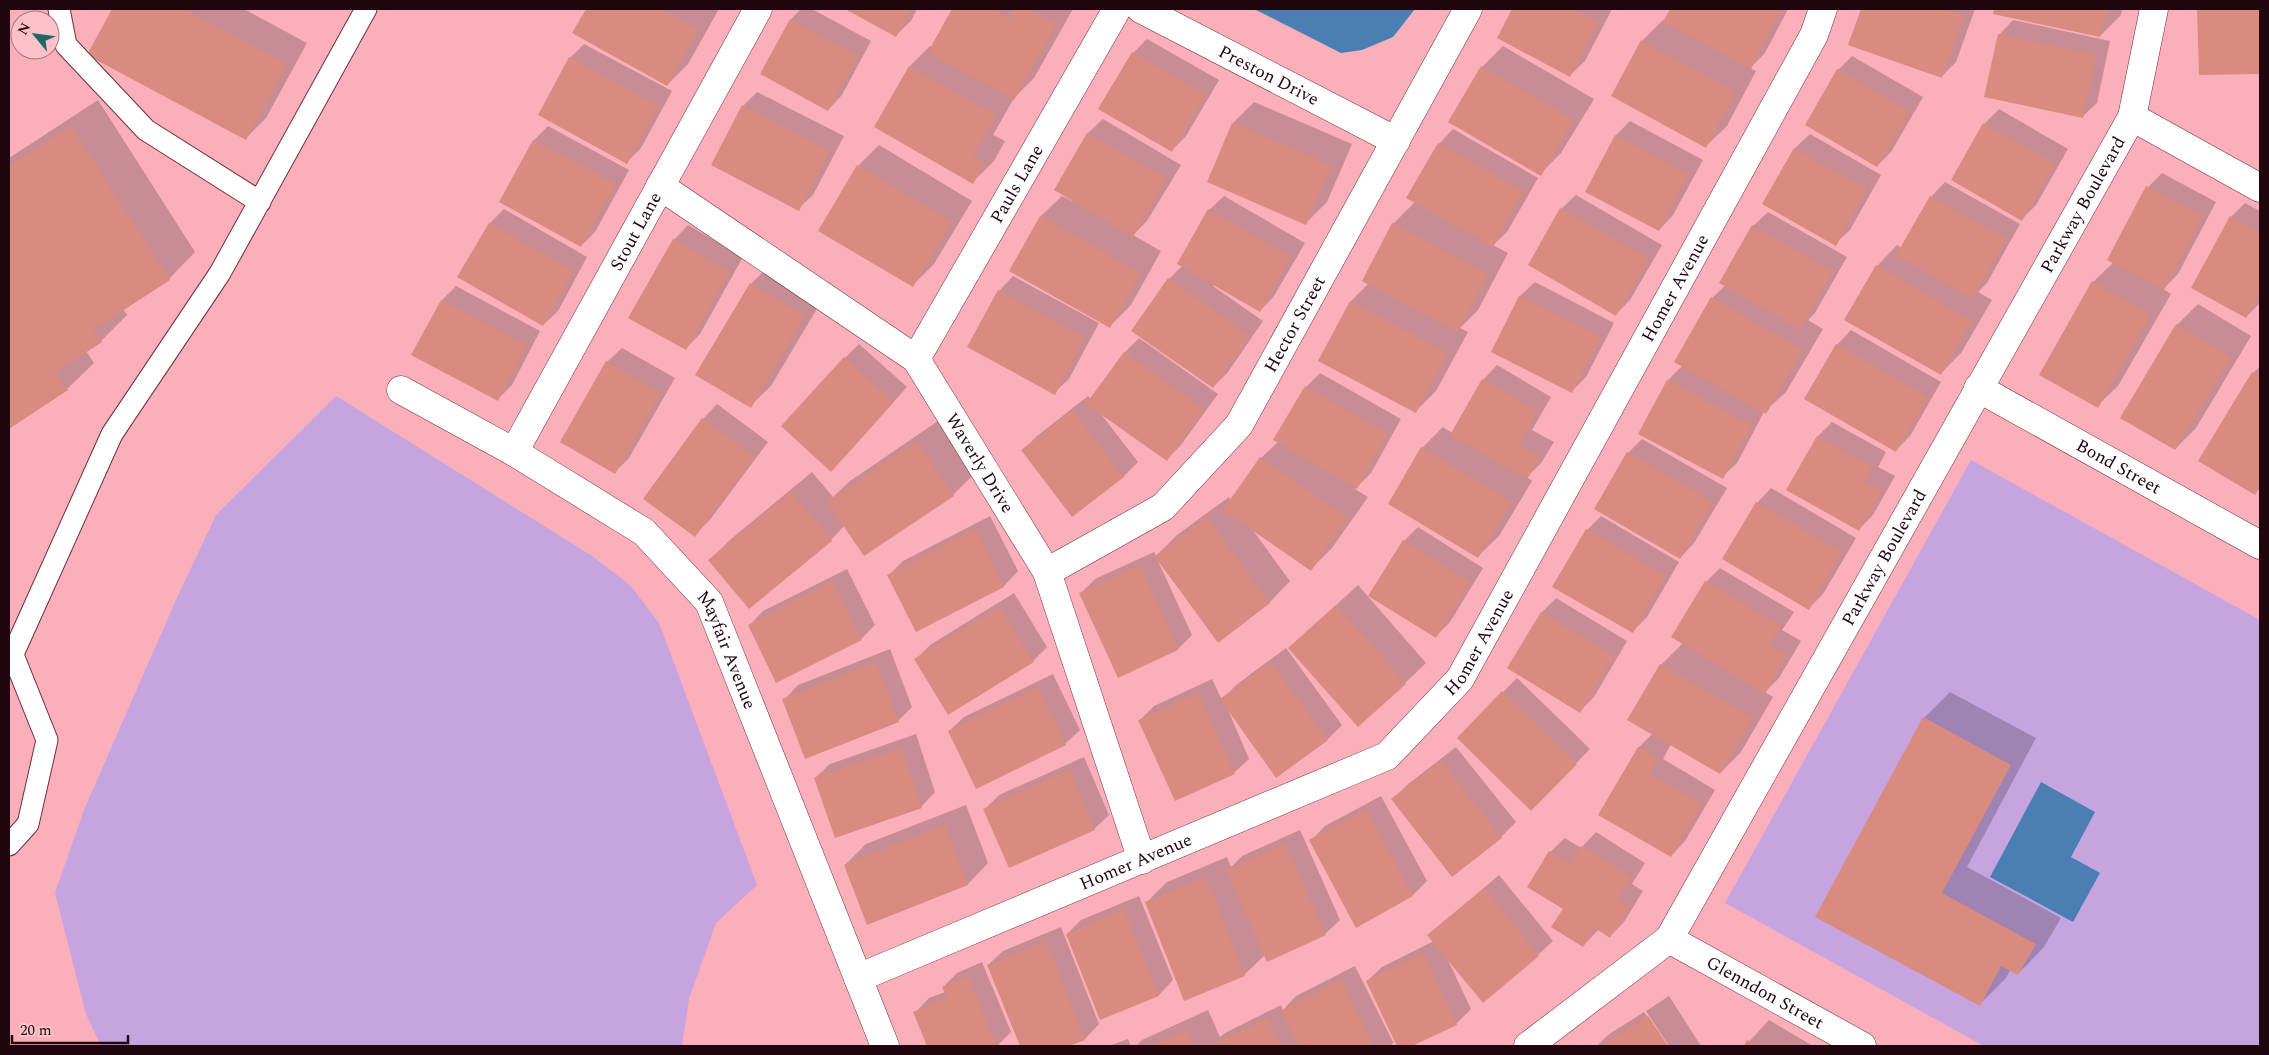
<svg xmlns="http://www.w3.org/2000/svg" width="2269" height="1055" font-family="Spectral,serif">
  <rect width="100%" height="100%" fill="#fbafba"/>
  <path fill="#c6a4e0" d="M 336,396 L 592,556 L 630,585 L 659,623 L 757,885 L 716,923 L 689,999 L 682,1046 L 101,1046 L 86,1014 L 55,893 L 84,810 L 176,600 L 216,515 Z
    M 1971,460 L 2260,620 L 2260,1046 L 1984,1046 L 1725,903 Z"/>
  <path fill="#4b7fb3" d="M 1254,9 L 1415,9 L 1393,37 L 1362,50 L 1341,53 Z
    M 2041,782 L 2095,812 L 2071,857 L 2100,873 L 2073,922 L 1990,877 Z"/>
  <path fill="#0003" d="M 113,9 L 244,9 L 307,43 L 266,118 L 245,139 L 89,55 Z
    M 587,9 L 719,9 L 688,64 L 667,85 L 574,32 Z
    M 801,9 L 812,9 L 871,41 L 842,95 L 828,110 L 791,19 Z
    M 847,9 L 917,9 L 911,21 L 896,35 Z
    M 954,9 L 1073,9 L 1034,78 L 1014,98 L 993,135 L 1005,141 L 994,161 L 973,182 L 910,66 L 930,46 L 932,47 Z
    M 1514,9 L 1612,9 L 1585,61 L 1570,75 L 1499,38 Z
    M 1671,9 L 1788,9 L 1765,53 L 1750,68 L 1756,71 L 1727,126 L 1706,146 L 1642,41 L 1663,20 L 1665,21 Z
    M 1862,9 L 1975,9 L 1956,62 L 1942,76 L 1850,44 Z
    M 1995,9 L 2122,9 L 2121,15 L 2100,36 L 1994,13 Z
    M 2200,9 L 2260,9 L 2260,73 L 2200,74 Z
    M 2013,20 L 2110,41 L 2097,103 L 2082,117 L 1999,35 Z
    M 1147,39 L 1219,80 L 1186,136 L 1172,150 L 1133,53 Z
    M 584,44 L 672,91 L 641,148 L 627,162 L 570,58 Z
    M 1503,46 L 1594,99 L 1561,153 L 1540,174 L 1482,67 Z
    M 1852,56 L 1923,97 L 1891,152 L 1877,166 L 1838,70 Z
    M 757,92 L 844,136 L 813,195 L 798,209 L 743,106 Z
    M 98,100 L 195,252 L 169,279 L 123,309 L 127,315 L 101,341 L 86,351 L 94,363 L 67,389 L 9,427 L 9,158 Z
    M 1254,102 L 1352,144 L 1327,202 L 1306,223 L 1208,181 L 1233,123 Z
    M 1999,109 L 2068,149 L 2036,205 L 2022,219 L 1953,180 L 1984,124 Z
    M 1103,119 L 1181,165 L 1147,221 L 1133,235 L 1161,251 L 1131,305 L 1110,326 L 1011,271 L 1041,216 L 1062,196 L 1072,201 L 1073,199 L 1056,189 L 1088,133 Z
    M 1630,121 L 1703,160 L 1673,215 L 1659,230 L 1587,191 L 1616,135 Z
    M 548,126 L 629,170 L 595,232 L 581,246 L 501,202 L 534,140 Z
    M 1453,129 L 1538,178 L 1507,232 L 1493,245 L 1508,253 L 1478,310 L 1460,328 L 1468,332 L 1436,391 L 1415,412 L 1320,361 L 1351,301 L 1369,283 L 1393,224 L 1415,202 L 1439,144 Z
    M 1810,134 L 1881,175 L 1850,230 L 1835,244 L 1764,203 L 1795,148 Z
    M 879,145 L 972,201 L 934,264 L 913,285 L 858,166 Z
    M 2162,173 L 2216,202 L 2178,274 L 2163,289 L 2171,294 L 2118,386 L 2097,406 L 2093,282 L 2114,262 L 2148,187 Z
    M 1945,182 L 2020,224 L 1987,283 L 1978,292 L 1992,300 L 1961,353 L 1940,374 L 1877,266 L 1897,245 L 1902,248 L 1931,197 Z
    M 1576,195 L 1662,245 L 1630,300 L 1616,314 L 1561,209 Z
    M 1224,196 L 1305,243 L 1274,296 L 1260,311 L 1214,284 L 1213,286 L 1263,321 L 1228,372 L 1213,387 L 1169,279 L 1182,266 L 1209,210 Z
    M 2245,203 L 2260,211 L 2260,303 L 2246,317 L 2231,217 Z
    M 504,209 L 587,257 L 558,311 L 543,325 L 490,223 Z
    M 1768,212 L 1847,257 L 1815,313 L 1808,320 L 1823,329 L 1786,392 L 1764,412 L 1737,463 L 1722,477 L 1668,380 L 1683,365 L 1712,298 L 1726,285 L 1753,226 Z
    M 688,225 L 743,257 L 700,334 L 685,349 L 674,240 Z
    M 772,263 L 825,295 L 771,386 L 750,406 L 697,375 L 751,284 Z
    M 1013,276 L 1099,323 L 1069,379 L 1054,393 L 999,291 Z
    M 1535,282 L 1614,323 L 1586,377 L 1571,392 L 1492,351 L 1520,296 Z
    M 456,286 L 540,331 L 512,385 L 497,400 L 413,355 L 442,300 Z
    M 2198,304 L 2251,336 L 2196,428 L 2175,449 L 2177,325 Z
    M 1851,330 L 1941,382 L 1910,436 L 1896,450 L 1837,345 Z
    M 1139,338 L 1218,394 L 1181,445 L 1167,459 L 1101,414 L 1138,462 L 1124,476 L 1072,515 L 1023,450 L 1037,436 L 1088,396 L 1091,400 L 1125,352 Z
    M 859,344 L 907,387 L 845,456 L 845,358 Z
    M 622,348 L 675,378 L 629,458 L 615,472 L 607,362 Z
    M 1497,365 L 1551,397 L 1532,430 L 1554,442 L 1541,463 L 1527,477 L 1532,481 L 1499,536 L 1478,556 L 1422,448 L 1443,427 L 1452,433 L 1483,380 Z
    M 2260,366 L 2260,488 L 2255,494 L 2253,373 Z
    M 1320,373 L 1401,419 L 1371,473 L 1355,489 L 1368,497 L 1332,548 L 1311,569 L 1252,529 L 1290,581 L 1270,602 L 1218,641 L 1158,561 L 1192,635 L 1178,649 L 1118,677 L 1081,593 L 1095,579 L 1154,552 L 1156,556 L 1177,535 L 1229,497 L 1231,501 L 1261,458 L 1278,442 L 1306,387 Z
    M 717,404 L 768,442 L 709,521 L 694,535 L 644,498 L 703,419 Z
    M 938,421 L 974,474 L 953,495 L 845,525 L 831,540 L 710,560 L 731,539 L 812,472 L 833,497 L 850,481 Z
    M 1832,422 L 1886,452 L 1878,467 L 1895,476 L 1873,515 L 1859,529 L 1788,489 L 1818,436 Z
    M 1642,439 L 1727,488 L 1694,543 L 1680,558 L 1628,453 Z
    M 1771,488 L 1856,538 L 1823,594 L 1808,609 L 1757,503 Z
    M 990,516 L 1018,571 L 1004,586 L 917,630 L 889,575 L 903,561 Z
    M 1601,516 L 1679,562 L 1647,617 L 1632,632 L 1587,530 Z
    M 1418,527 L 1483,568 L 1450,622 L 1436,636 L 1404,541 Z
    M 1720,568 L 1794,612 L 1782,630 L 1801,641 L 1779,678 L 1765,692 L 1773,697 L 1741,752 L 1720,773 L 1671,744 L 1663,759 L 1715,790 L 1685,841 L 1671,856 L 1599,814 L 1639,747 L 1653,733 L 1661,665 L 1683,643 L 1706,582 Z
    M 847,569 L 875,625 L 861,639 L 749,626 L 763,611 Z
    M 1358,585 L 1426,663 L 1405,683 L 1289,648 Z
    M 1014,593 L 1047,647 L 1033,661 L 915,660 L 930,645 Z
    M 1556,598 L 1627,641 L 1594,697 L 1580,711 L 1509,668 L 1542,612 Z
    M 1286,648 L 1342,725 L 1327,740 L 1226,705 L 1249,759 L 1234,773 L 1140,720 L 1154,706 L 1212,679 L 1222,700 L 1236,685 Z
    M 890,649 L 912,707 L 898,721 L 784,700 L 798,685 Z
    M 1053,674 L 1080,730 L 1065,744 L 949,731 L 964,717 Z
    M 1517,678 L 1590,749 L 1545,795 L 1458,738 Z
    M 1950,692 L 2036,738 L 1967,867 L 2061,918 L 2044,947 L 2018,974 L 2011,969 L 2006,978 L 1980,1004 L 1817,916 L 1924,718 Z
    M 916,734 L 935,792 L 921,807 L 815,778 L 830,764 Z
    M 1456,747 L 1516,822 L 1501,837 L 1452,875 L 1393,800 L 1407,785 Z
    M 1084,757 L 1109,815 L 1094,829 L 985,809 L 999,795 Z
    M 1381,796 L 1427,881 L 1413,895 L 1356,926 L 1311,841 L 1325,826 Z
    M 966,805 L 988,863 L 968,884 L 845,865 L 866,844 Z
    M 1300,830 L 1340,920 L 1325,934 L 1265,955 L 1244,975 L 1146,903 L 1167,882 L 1227,857 L 1231,867 L 1242,856 Z
    M 1596,832 L 1645,863 L 1632,884 L 1643,891 L 1624,922 L 1610,936 L 1599,929 L 1583,946 L 1550,852 L 1565,838 L 1581,848 Z
    M 1499,875 L 1553,941 L 1538,955 L 1447,958 L 1471,1009 L 1456,1024 L 1409,1046 L 1398,1046 L 1367,981 L 1382,967 L 1434,941 L 1429,935 Z
    M 1139,896 L 1173,980 L 1159,995 L 1101,1018 L 1067,934 L 1081,920 Z
    M 1061,927 L 1099,1024 L 1085,1039 L 1066,1046 L 1021,1046 L 988,965 L 1003,951 Z
    M 982,962 L 1011,1032 L 997,1046 L 928,1046 L 915,1013 L 929,998 L 945,992 L 943,987 L 957,973 Z
    M 1355,966 L 1393,1042 L 1395,1041 L 1390,1046 L 1136,1046 L 1142,1040 L 1208,1010 L 1220,1037 L 1225,1033 L 1281,1005 L 1283,1010 L 1296,996 Z
    M 1669,996 L 1701,1046 L 1669,1046 L 1646,1011 Z
    M 1644,1012 L 1666,1046 L 1597,1046 L 1608,1035 Z
    M 1769,1020 L 1813,1046 L 1745,1046 Z
    M 1128,1039 L 1131,1046 L 1109,1046 Z"/>
  <path fill="#d98b7f" d="M 112,9 L 184,9 L 287,64 L 246,140 L 87,55 Z
    M 586,9 L 661,9 L 699,30 L 667,86 L 572,33 Z
    M 845,9 L 912,9 L 896,37 Z
    M 952,9 L 992,9 L 1009,19 L 1015,9 L 1029,9 L 1057,24 L 1014,100 L 928,52 Z
    M 1512,9 L 1573,9 L 1599,22 L 1570,77 L 1497,38 Z
    M 1670,9 L 1773,9 L 1780,13 L 1751,69 L 1663,22 Z
    M 1861,9 L 1942,9 L 1964,17 L 1942,78 L 1848,45 Z
    M 1994,9 L 2107,9 L 2100,37 L 1993,14 Z
    M 2197,9 L 2260,9 L 2260,74 L 2199,75 Z
    M 790,19 L 858,56 L 828,111 L 760,74 Z
    M 1998,34 L 2096,55 L 2083,118 L 1984,97 Z
    M 1641,40 L 1736,92 L 1706,148 L 1611,96 Z
    M 1132,52 L 1206,95 L 1172,152 L 1098,109 Z
    M 569,57 L 659,106 L 627,164 L 538,115 Z
    M 909,66 L 996,115 L 973,156 L 985,162 L 973,184 L 874,127 Z
    M 1481,66 L 1574,120 L 1541,176 L 1448,122 Z
    M 1837,69 L 1910,112 L 1877,167 L 1805,125 Z
    M 742,105 L 830,151 L 799,211 L 711,165 Z
    M 1232,123 L 1332,165 L 1306,225 L 1207,182 Z
    M 1983,123 L 2055,164 L 2022,221 L 1951,180 Z
    M 71,126 L 170,280 L 93,330 L 102,342 L 56,372 L 68,390 L 9,429 L 9,166 Z
    M 1087,133 L 1167,179 L 1133,237 L 1054,190 Z
    M 1615,135 L 1689,174 L 1659,231 L 1585,192 Z
    M 533,140 L 616,184 L 581,247 L 499,202 Z
    M 1438,143 L 1524,192 L 1493,247 L 1406,198 Z
    M 1794,148 L 1867,189 L 1836,246 L 1762,204 Z
    M 857,165 L 952,222 L 913,287 L 818,231 Z
    M 2146,186 L 2203,216 L 2164,290 L 2107,260 Z
    M 1930,196 L 2006,239 L 1973,299 L 1896,255 Z
    M 1560,208 L 1649,259 L 1616,316 L 1528,265 Z
    M 1208,209 L 1291,257 L 1260,312 L 1177,264 Z
    M 1040,216 L 1141,273 L 1110,328 L 1009,271 Z
    M 2230,216 L 2260,233 L 2260,293 L 2246,318 L 2191,288 Z
    M 489,223 L 574,271 L 543,326 L 457,277 Z
    M 1392,223 L 1488,274 L 1458,332 L 1362,281 Z
    M 1752,225 L 1833,271 L 1800,329 L 1719,283 Z
    M 673,239 L 730,272 L 686,350 L 628,318 Z
    M 1876,265 L 1972,321 L 1941,375 L 1844,320 Z
    M 1168,278 L 1250,336 L 1213,388 L 1131,331 Z
    M 2092,281 L 2151,315 L 2098,408 L 2039,375 Z
    M 750,283 L 805,316 L 751,408 L 695,375 Z
    M 998,290 L 1085,338 L 1055,395 L 967,347 Z
    M 1519,296 L 1601,337 L 1572,393 L 1491,352 Z
    M 1711,297 L 1803,350 L 1766,414 L 1674,362 Z
    M 441,300 L 527,345 L 498,401 L 411,355 Z
    M 1350,301 L 1448,353 L 1416,413 L 1318,361 Z
    M 2176,324 L 2231,357 L 2175,450 L 2120,418 Z
    M 1836,344 L 1928,397 L 1896,452 L 1804,399 Z
    M 1124,352 L 1204,409 L 1167,461 L 1086,404 Z
    M 844,357 L 894,402 L 831,472 L 781,426 Z
    M 606,361 L 661,393 L 615,474 L 560,442 Z
    M 2252,372 L 2260,377 L 2260,486 L 2255,495 L 2198,461 Z
    M 1482,379 L 1538,411 L 1519,445 L 1540,457 L 1527,479 L 1450,435 Z
    M 1667,380 L 1752,425 L 1723,479 L 1638,434 Z
    M 1305,386 L 1388,434 L 1357,489 L 1273,440 Z
    M 1073,410 L 1124,477 L 1072,517 L 1021,450 Z
    M 702,418 L 755,457 L 695,537 L 643,499 Z
    M 1817,436 L 1873,467 L 1865,481 L 1882,491 L 1859,531 L 1786,490 Z
    M 916,441 L 954,496 L 864,556 L 827,502 Z
    M 1421,447 L 1512,502 L 1478,558 L 1388,504 Z
    M 1627,452 L 1713,502 L 1680,559 L 1594,509 Z
    M 1260,457 L 1348,518 L 1311,571 L 1223,510 Z
    M 791,492 L 832,541 L 749,609 L 708,560 Z
    M 1756,502 L 1842,552 L 1809,610 L 1722,559 Z
    M 1207,517 L 1270,603 L 1218,643 L 1155,556 Z
    M 976,529 L 1004,587 L 916,632 L 887,575 Z
    M 1586,529 L 1666,576 L 1633,633 L 1552,587 Z
    M 1403,540 L 1470,582 L 1436,638 L 1368,596 Z
    M 1140,565 L 1178,650 L 1118,678 L 1079,593 Z
    M 1705,581 L 1781,626 L 1769,645 L 1787,655 L 1765,694 L 1671,637 Z
    M 832,582 L 862,640 L 776,683 L 748,625 Z
    M 1336,605 L 1406,684 L 1358,727 L 1288,648 Z
    M 999,607 L 1034,662 L 948,715 L 914,659 Z
    M 1541,612 L 1614,656 L 1580,713 L 1507,668 Z
    M 876,662 L 899,722 L 805,759 L 782,699 Z
    M 1271,662 L 1328,740 L 1276,778 L 1220,699 Z
    M 1660,664 L 1753,718 L 1720,774 L 1627,720 Z
    M 1038,687 L 1066,745 L 976,789 L 948,731 Z
    M 1502,691 L 1577,764 L 1531,811 L 1457,738 Z
    M 1198,693 L 1235,774 L 1175,801 L 1138,720 Z
    M 1923,717 L 2011,765 L 1942,893 L 2036,944 L 2018,975 L 2001,966 L 1980,1006 L 1815,917 Z
    M 1638,747 L 1658,758 L 1649,774 L 1702,804 L 1671,857 L 1598,815 Z
    M 902,748 L 922,808 L 835,838 L 814,778 Z
    M 1441,760 L 1502,838 L 1452,877 L 1391,799 Z
    M 1069,770 L 1095,830 L 1009,868 L 983,809 Z
    M 1366,809 L 1413,896 L 1356,928 L 1309,840 Z
    M 945,825 L 968,885 L 867,925 L 844,865 Z
    M 1285,844 L 1326,935 L 1267,962 L 1226,870 Z
    M 1581,846 L 1632,877 L 1618,899 L 1630,906 L 1610,938 L 1595,928 L 1583,947 L 1551,927 L 1563,909 L 1527,887 L 1549,851 L 1570,864 Z
    M 1206,877 L 1245,976 L 1184,1001 L 1145,902 Z
    M 1484,888 L 1539,956 L 1483,1003 L 1427,935 Z
    M 1124,909 L 1159,996 L 1100,1020 L 1066,934 Z
    M 1046,941 L 1085,1040 L 1069,1046 L 1020,1046 L 987,965 Z
    M 1423,953 L 1457,1025 L 1412,1046 L 1397,1046 L 1366,981 Z
    M 968,976 L 997,1046 L 927,1046 L 913,1012 L 947,998 L 942,987 Z
    M 1341,980 L 1374,1046 L 1299,1046 L 1281,1011 Z
    M 1648,1016 L 1668,1046 L 1601,1046 Z
    M 1267,1018 L 1280,1046 L 1210,1046 Z
    M 1188,1030 L 1194,1046 L 1151,1046 Z
    M 1747,1040 L 1758,1046 L 1744,1046 Z"/>
  <g fill="none" stroke-linecap="round" stroke-linejoin="round">
    <defs>
      <path id="service" d="M 59,9 L 66,45 L 146,130 L 260,202
        M 9,645 L 47,740 L 28,824 L 9,845
        M 13,654 L 112,434 L 220,273 L 366,9"/>
      <g id="minor">
        <path id="s1" d="M 1141,9 L 1396,141"/>
        <path d="M 2132,117 L 2260,188"/>
        <path id="s2" d="M 660,186 L 916,359 L 1047,572 L 1142,860"/>
        <path id="s3" d="M 916,359 L 1117,9"/>
        <path id="s4" d="M 1978,388 L 2260,545"/>
        <path id="s5" d="M 401,390 L 514,452 L 644,532 L 709,602 L 885,1046"/>
        <path id="s6" d="M 514,452 L 758,9"/>
        <path id="s7" d="M 1047,572 L 1163,507 L 1239,425 L 1468,9"/>
        <path id="s8" d="M 1669,939 L 1862,1046"/>
        <path id="s9" d="M 858,978 L 1387,756 L 1460,679 L 1814,35 L 1823,9"/>
        <path id="s10" d="M 1528,1046 L 1669,939 L 2132,117 L 2154,9"/>
      </g>
    </defs>
    <use href="#service" stroke="#6f303c" stroke-width="23"/>
    <use href="#minor" stroke="#6f303c" stroke-width="29"/>
    <use href="#service" stroke="#fff" stroke-width="21"/>
    <use href="#minor" stroke="#fff" stroke-width="28"/>
  </g>
  <g text-anchor="middle" stroke-width="4" stroke-linejoin="round" paint-order="stroke">
    <g font-size="18" fill="#21070d" stroke="#ffc1c9">
      <text dy="6" stroke="none"><textPath href="#s1" startOffset="144">Preston Drive</textPath></text>
      <text dy="6" stroke="none"><textPath href="#s3" startOffset="202">Pauls Lane</textPath></text>
      <text dy="6" stroke="none"><textPath href="#s10" startOffset="1020">Parkway Boulevard</textPath></text>
      <text dy="6" stroke="none"><textPath href="#s6" startOffset="252">Stout Lane</textPath></text>
      <text dy="6" stroke="none"><textPath href="#s9" startOffset="1126">Homer Avenue</textPath></text>
      <text dy="6" stroke="none"><textPath href="#s7" startOffset="360">Hector Street</textPath></text>
      <text dy="6" stroke="none"><textPath href="#s2" startOffset="431">Waverly Drive</textPath></text>
      <text dy="6" stroke="none"><textPath href="#s4" startOffset="161">Bond Street</textPath></text>
      <text dy="6" stroke="none"><textPath href="#s10" startOffset="615">Parkway Boulevard</textPath></text>
      <text dy="6" stroke="none"><textPath href="#s9" startOffset="721">Homer Avenue</textPath></text>
      <text dy="6" stroke="none"><textPath href="#s5" startOffset="428">Mayfair Avenue</textPath></text>
      <text dy="6" stroke="none"><textPath href="#s9" startOffset="301">Homer Avenue</textPath></text>
      <text dy="6" stroke="none"><textPath href="#s8" startOffset="110">Glenndon Street</textPath></text>
    </g>
  </g>
  <rect width="2269" height="1055" fill="none" stroke="#21070d" stroke-width="20"/>
  <g transform="translate(35 35) rotate(299)"><circle r="24" fill="#ffc1c9" stroke="#a6777e"/>
  <path d="M0-4L9 19L0 12L-9 19Z" fill="#1e6965"/>
  <text y="-8" font-size="14" font-weight="bold" text-anchor="middle" fill="#21070d">N</text>
  </g>
  <path d="M12 1035v8h116v-8" fill="none" stroke="#21070d" stroke-width="2.5"/>
  <text x="20" y="1035" font-size="15" fill="#21070d" stroke="#ffc1c9" stroke-width="4" paint-order="stroke">20 m</text>
</svg>
